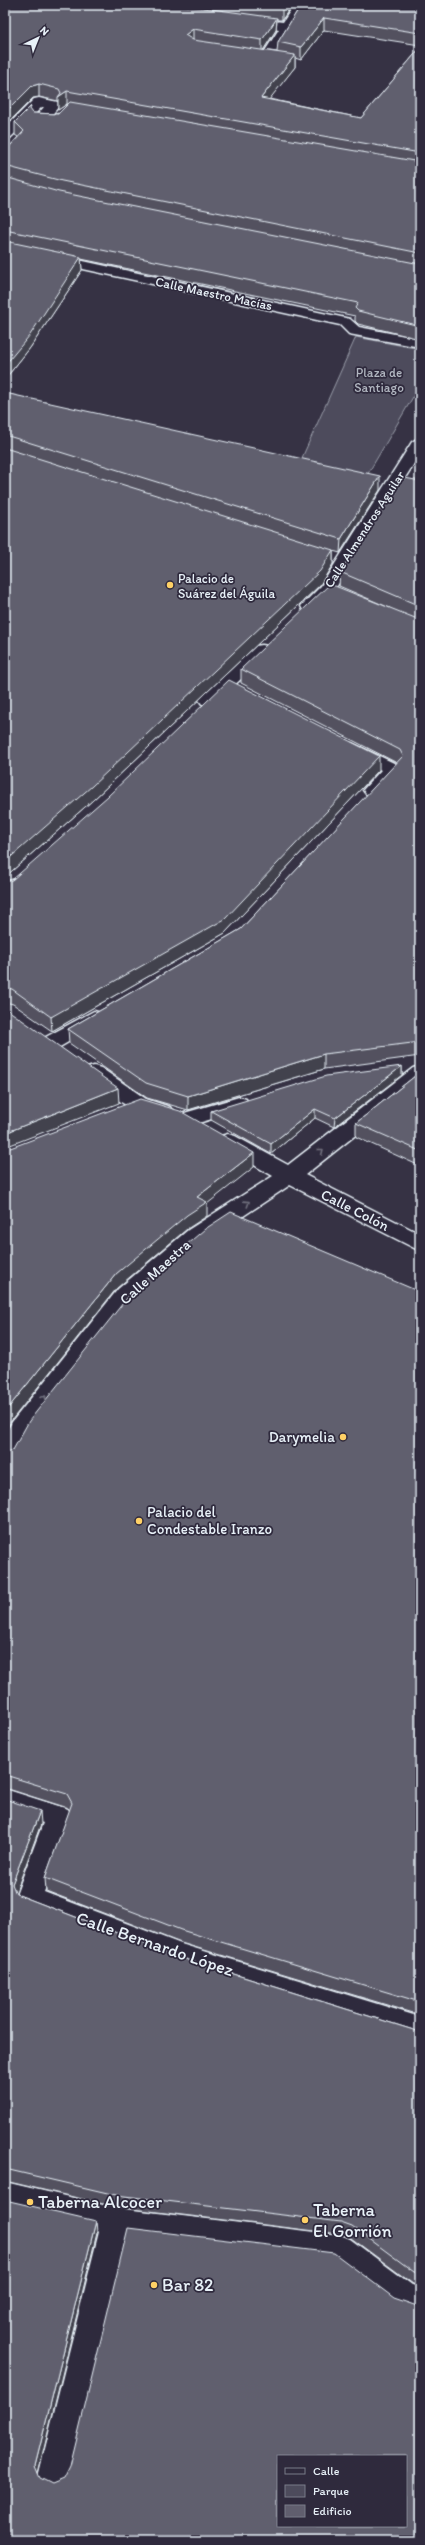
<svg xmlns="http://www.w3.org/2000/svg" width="425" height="2545" font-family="Itim,sans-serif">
  <rect width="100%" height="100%" fill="#363244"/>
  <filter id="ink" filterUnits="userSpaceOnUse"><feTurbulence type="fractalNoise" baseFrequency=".025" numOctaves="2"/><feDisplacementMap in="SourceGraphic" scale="8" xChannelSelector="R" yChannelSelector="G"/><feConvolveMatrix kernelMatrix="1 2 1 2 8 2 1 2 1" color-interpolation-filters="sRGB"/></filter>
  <g filter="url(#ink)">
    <path fill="#4d4b5c" stroke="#9a9eaa" d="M 356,337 L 420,349 L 420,385 L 366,477 L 301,460 Z"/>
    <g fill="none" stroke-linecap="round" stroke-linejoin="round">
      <defs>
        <path id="street" d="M 294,5 L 306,5 L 272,61 L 240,57 L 238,54 L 240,51 L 263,54 L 279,29 L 243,23 L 241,20 L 243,17 L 283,22 Z
          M 39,98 L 58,102 L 60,105 L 49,118 L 58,114 L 65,118 C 57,128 46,127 34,124 L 32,121 L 44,107 L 42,107 L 10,138 L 5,139 L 5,128 L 34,99 Z
          M 5,244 L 350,319 L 359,327 L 420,339 L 420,347 L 349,334 L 340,325 L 5,252 Z
          M 420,437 L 420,454 L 335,589 L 315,610 L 303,610 L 301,606 L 321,586 L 412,442 Z
          M 262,645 L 268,646 L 271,650 L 268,654 L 214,704 L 202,704 L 199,700 L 202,696 L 256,646 Z
          M 352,743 L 398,765 L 401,769 L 378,794 L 366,794 L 363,790 L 381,770 L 346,752 L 343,748 L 346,744 Z
          M 94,1011 L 101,1013 L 104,1018 L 101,1023 L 58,1048 L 51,1050 L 44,1048 L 41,1043 L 44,1038 Z
          M 94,1066 L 101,1068 L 146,1099 L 170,1107 L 173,1112 L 170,1117 C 145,1124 107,1092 87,1078 L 84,1073 L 87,1068 Z
          M 420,1066 L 420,1084 L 305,1175 L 420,1234 L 420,1251 L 290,1185 L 204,1242 L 134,1301 L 29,1434 L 13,1463 L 5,1466 L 5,1435 L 12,1422 L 118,1289 L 188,1230 L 273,1176 L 221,1146 L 218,1141 L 221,1136 L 228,1134 L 235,1136 L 288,1165 L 413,1068 Z
          M 239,1097 L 246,1099 L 249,1104 L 246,1109 L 188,1126 L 181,1124 L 178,1119 L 181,1114 Z
          M 5,1789 L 68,1809 L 72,1817 L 44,1892 L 181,1944 L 420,2017 L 420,2043 L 180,1968 L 19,1906 L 15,1898 L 43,1823 L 5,1811 Z
          M 5,2182 L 116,2208 L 340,2235 L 350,2239 L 412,2285 L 420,2287 L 420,2317 L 394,2308 L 334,2263 L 127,2238 L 70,2477 L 65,2488 L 54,2493 L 43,2488 L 38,2477 L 99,2232 L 5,2210 Z"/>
      </defs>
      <use href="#street" stroke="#e8f1f8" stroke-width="3"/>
      <use href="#street" fill="#2f2a3d" fill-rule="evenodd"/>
    </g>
    <path fill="#53515f" stroke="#e8f1f8" d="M 5,5 L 292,5 L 282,20 L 277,20 L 276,30 L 263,50 L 277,52 L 278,42 L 301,5 L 420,5 L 420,45 L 324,30 L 301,60 L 295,58 L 295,67 L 269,99 L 361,118 L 420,48 L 420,339 L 358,324 L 355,321 L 355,316 L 81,259 L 82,270 L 30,348 L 5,379 L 5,146 L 10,146 L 18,137 L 15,135 L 15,122 L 31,111 L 33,113 L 58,114 L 68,104 L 67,104 L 58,110 L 58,101 L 39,97 L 33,98 Z
      M 5,393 L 380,490 L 340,553 L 333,551 L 333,564 L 320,585 L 93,800 L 5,877 Z
      M 420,481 L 420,1056 L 324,1069 L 188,1110 L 147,1098 L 69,1043 L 68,1029 L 241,929 L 397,763 L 241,683 L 241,669 L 390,608 L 339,586 L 340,572 Z
      M 379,770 L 225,933 L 52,1031 L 13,1004 L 5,1002 L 5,881 Z
      M 402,1066 L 402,1075 L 334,1127 L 315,1118 L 271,1154 L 211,1120 L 211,1111 Z
      M 420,1072 L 420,1166 L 356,1137 L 356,1123 Z
      M 420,1292 L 420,2015 L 181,1943 L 46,1891 L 45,1878 L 70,1810 L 68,1808 L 5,1788 L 5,1453 Z
      M 5,1799 L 41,1824 L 16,1892 L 16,1894 L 179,1957 L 420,2032 L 420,2286 L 413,2284 L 351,2238 L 340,2234 L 116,2207 L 5,2181 Z"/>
    <path fill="#43424d" stroke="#e8f1f8" d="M 285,5 L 292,5 L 282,20 L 282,8 Z
      M 277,18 L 276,30 L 262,52 L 262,40 Z
      M 324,18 L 324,30 L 301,60 L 301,47 Z
      M 193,29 L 193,42 L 185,35 Z
      M 295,55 L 295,67 L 261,110 L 261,98 Z
      M 39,84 L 39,97 L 33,98 L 5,126 L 5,113 L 32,86 Z
      M 67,91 L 67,104 L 58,110 L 58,97 Z
      M 81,257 L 82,270 L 30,348 L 5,379 L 5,365 Z
      M 380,476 L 380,490 L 340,553 L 341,539 Z
      M 333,550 L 333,564 L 320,585 L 93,800 L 5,877 L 5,862 Z
      M 379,756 L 379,770 L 225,933 L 52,1031 L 51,1017 Z
      M 324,1054 L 324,1069 L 188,1110 L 188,1096 Z
      M 402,1066 L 402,1075 L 334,1127 L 335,1118 Z
      M 118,1088 L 119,1103 L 5,1147 L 5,1133 Z
      M 315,1109 L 315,1118 L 271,1154 L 271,1144 Z
      M 254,1153 L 254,1167 L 207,1204 L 207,1216 L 187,1229 L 117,1288 L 11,1421 L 5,1432 L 5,1416 L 9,1407 L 116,1274 L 197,1197 Z
      M 40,1811 L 41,1824 L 14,1897 L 12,1884 Z
      M 96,2221 L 97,2233 L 37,2477 L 35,2466 Z"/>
    <path fill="#605e6e" stroke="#e8f1f8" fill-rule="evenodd" d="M 5,5 L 182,5 L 277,18 L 262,40 L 193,29 L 185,35 L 193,40 L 295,55 L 261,98 L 361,118 L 420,48 L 420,153 L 67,91 L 58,97 L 61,93 L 59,89 L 39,84 L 32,86 L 5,113 Z
      M 259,5 L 285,5 L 282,8 Z
      M 301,5 L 420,5 L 420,33 L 324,18 L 301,47 L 278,42 Z
      M 70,102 L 420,162 L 420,253 L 62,181 L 5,166 L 5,146 L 10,146 L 24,131 L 15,122 L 31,106 L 30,109 L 33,113 L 58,114 Z
      M 5,177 L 59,192 L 420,264 L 420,326 L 358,311 L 355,308 L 358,303 L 5,230 Z
      M 5,241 L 81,257 L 30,335 L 5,365 Z
      M 5,393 L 380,476 L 341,539 L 5,435 Z
      M 5,448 L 333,550 L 320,571 L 92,786 L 5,862 Z
      M 400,477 L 420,481 L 420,606 L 340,572 Z
      M 330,584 L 420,620 L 420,1042 L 324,1054 L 188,1096 L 146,1083 L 68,1029 L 241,929 L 403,756 L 400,750 L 241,669 Z
      M 229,680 L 379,756 L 225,919 L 51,1017 L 12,989 L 5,988 L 5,881 L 12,880 L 108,796 Z
      M 5,1008 L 118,1088 L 5,1133 Z
      M 402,1066 L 335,1118 L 315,1109 L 271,1144 L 211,1111 L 326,1076 Z
      M 420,1072 L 420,1151 L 356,1123 Z
      M 140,1099 L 180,1111 L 254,1153 L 197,1197 L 207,1202 L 187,1215 L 116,1274 L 9,1407 L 5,1416 L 5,1150 Z
      M 231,1212 L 420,1292 L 420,2002 L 181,1930 L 45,1878 L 72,1803 L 67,1794 L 5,1775 L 5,1453 L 13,1450 L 29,1421 L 135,1288 L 205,1229 Z
      M 5,1799 L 40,1811 L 12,1884 L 16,1894 L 179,1957 L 420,2032 L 420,2274 L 414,2272 L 352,2226 L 341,2222 L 116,2195 L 5,2169 Z
      M 5,2200 L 96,2221 L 35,2466 L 40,2478 L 52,2484 L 64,2479 L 70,2467 L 128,2228 L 334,2253 L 394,2298 L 420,2307 L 420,2540 L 5,2540 ZM 278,2456 L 406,2456 L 406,2526 L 278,2526 Z"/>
    <defs><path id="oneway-chevron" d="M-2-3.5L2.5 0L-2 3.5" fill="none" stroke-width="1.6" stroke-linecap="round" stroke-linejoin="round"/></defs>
    <g stroke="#70707e">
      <use href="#oneway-chevron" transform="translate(321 1151) rotate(-38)"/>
      <use href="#oneway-chevron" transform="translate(247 1203) rotate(-33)"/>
      <use href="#oneway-chevron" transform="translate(44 1398) rotate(-52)"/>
    </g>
  </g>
  <g fill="#ffd166" stroke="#2f2a3d" stroke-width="1.5">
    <circle cx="170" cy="585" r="4"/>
    <circle cx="343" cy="1437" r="4"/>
    <circle cx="139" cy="1521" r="4"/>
    <circle cx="30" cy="2202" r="4"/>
    <circle cx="305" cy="2220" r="4"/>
    <circle cx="154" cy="2285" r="4"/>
  </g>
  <g text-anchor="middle" stroke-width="3.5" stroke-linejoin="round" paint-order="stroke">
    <g font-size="13" fill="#e8f1f8" stroke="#2f2a3d">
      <text transform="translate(214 293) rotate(12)" y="5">Calle Maestro Macías</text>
      <text transform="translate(364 529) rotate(-57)" y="5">Calle Almendros Aguilar</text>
    </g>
    <g font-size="13" fill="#b2b7c1" stroke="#2f2a3d">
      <text x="379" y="377">Plaza de<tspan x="379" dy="15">Santiago</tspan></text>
    </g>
    <g font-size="13" fill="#e8f1f8" stroke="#2f2a3d" text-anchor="start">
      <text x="178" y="583">Palacio de<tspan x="178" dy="15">Suárez del Águila</tspan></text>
    </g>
    <g font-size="15" fill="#e8f1f8" stroke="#2f2a3d">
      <text transform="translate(355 1210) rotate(27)" y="5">Calle Colón</text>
      <text transform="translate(155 1272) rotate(-42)" y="5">Calle Maestra</text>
    </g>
    <g font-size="15" fill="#e8f1f8" stroke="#2f2a3d" text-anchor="end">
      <text x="335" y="1442">Darymelia</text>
      <text x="147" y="1517" text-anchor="start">Palacio del<tspan x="147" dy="17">Condestable Iranzo</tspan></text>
    </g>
    <g font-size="18" fill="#e8f1f8" stroke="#2f2a3d">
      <text transform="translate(155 1944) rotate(19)" y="6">Calle Bernardo López</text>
    </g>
    <g font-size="18" fill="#e8f1f8" stroke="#2f2a3d" text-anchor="start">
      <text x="38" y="2208">Taberna Alcocer</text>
      <text x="313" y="2216">Taberna<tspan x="313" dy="21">El Gorrión</tspan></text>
      <text x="162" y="2291">Bar 82</text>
    </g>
  </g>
  <rect width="425" height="2545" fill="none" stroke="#2f2a3d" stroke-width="20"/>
  <rect x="10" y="10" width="405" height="2525" fill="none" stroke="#e8f1f8" stroke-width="1.5" filter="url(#ink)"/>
  <rect x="277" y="2455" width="130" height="72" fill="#2f2a3d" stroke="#797a88"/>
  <rect x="285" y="2468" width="20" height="6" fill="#2f2a3d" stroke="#797a88"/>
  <text x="313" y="2475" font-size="12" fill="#e8f1f8">Calle</text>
  <rect x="285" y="2485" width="20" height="12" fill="#4d4b5c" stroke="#797a88"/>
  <text x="313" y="2495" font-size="12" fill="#e8f1f8">Parque</text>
  <rect x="285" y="2505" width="20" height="12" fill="#605e6e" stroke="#797a88"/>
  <text x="313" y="2515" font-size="12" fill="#e8f1f8">Edificio</text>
  <g transform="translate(38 38) rotate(43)" stroke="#2f2a3d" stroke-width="3" paint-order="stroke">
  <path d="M0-3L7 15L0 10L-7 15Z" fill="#e8f1f8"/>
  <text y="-6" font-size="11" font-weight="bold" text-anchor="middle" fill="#e8f1f8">N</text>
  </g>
</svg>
